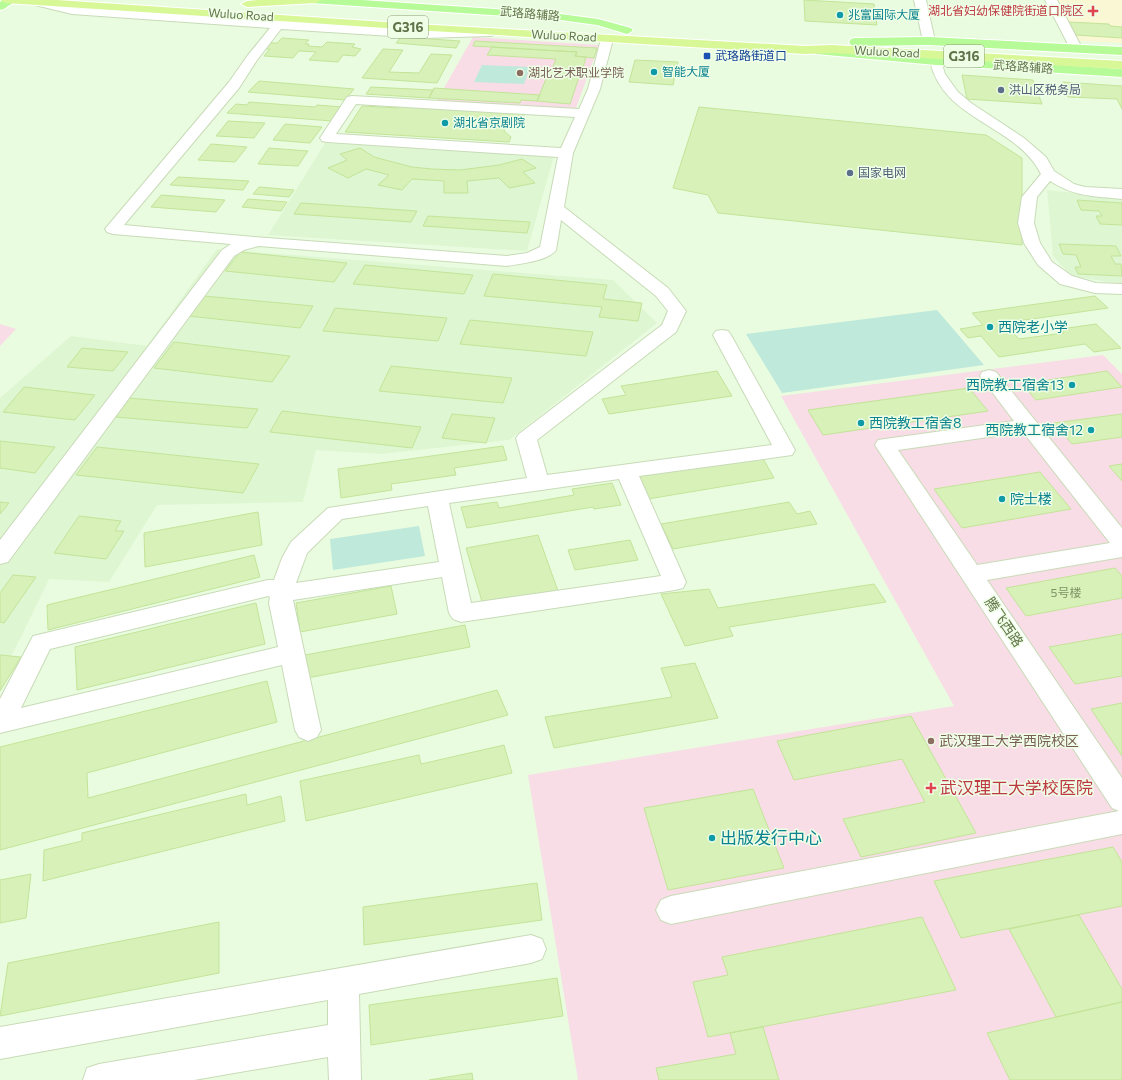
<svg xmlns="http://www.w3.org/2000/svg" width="1122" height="1080" font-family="Commissioner,'Noto Sans SC',sans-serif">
  <rect width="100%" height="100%" fill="#e9fce0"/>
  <path fill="#dff6d2" d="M 325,143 L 554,156 L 527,251 L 268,235 Z
    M 1047,190 L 1122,198 L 1122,284 L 1071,276 L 1053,256 Z
    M 217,249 L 613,280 L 657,323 L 509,440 L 381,454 L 316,450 L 303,502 L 157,505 L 109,582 L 49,579 L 22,635 L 0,677 L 0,398 L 71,336 L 147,346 Z"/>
  <path fill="#f8dde6" d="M 473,37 L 599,45 L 575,111 L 436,102 Z
    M 0,324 L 16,329 L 0,346 Z
    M 1103,355 L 1122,374 L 1122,1080 L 578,1080 L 528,775 L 954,706 L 781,396 Z"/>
  <path fill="#faf8d4" d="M 1057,0 L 1122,0 L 1122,43 L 1079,41 Z"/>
  <path fill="#bfe9db" d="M 482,65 L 530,67 L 524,84 L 474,82 Z
    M 937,310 L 984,365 L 782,393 L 746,334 Z
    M 419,526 L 425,556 L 333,570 L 330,539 Z"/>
  <path fill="#d7f1b8" stroke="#c3e498" d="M 804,0 L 874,4 L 877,25 L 805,21 Z
    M 1069,22 L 1109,24 L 1110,26 L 1122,27 L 1122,38 L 1076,35 Z
    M 401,37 L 460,41 L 456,48 L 396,43 Z
    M 282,38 L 309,40 L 305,44 L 309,44 L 308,46 L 322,47 L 327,42 L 355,44 L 352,47 L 361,49 L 355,56 L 343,55 L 338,62 L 309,60 L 316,52 L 299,51 L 293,58 L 264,56 L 270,49 L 263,49 L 269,43 L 277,43 Z
    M 475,41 L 597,48 L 594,58 L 575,56 L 577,52 L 473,46 Z
    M 492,47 L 577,52 L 575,56 L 586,57 L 582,71 L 552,69 L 556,59 L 487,55 Z
    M 383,49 L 403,50 L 389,72 L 419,73 L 431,54 L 452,55 L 437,83 L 362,78 Z
    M 635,60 L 678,62 L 673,85 L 629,82 Z
    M 550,69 L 581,71 L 570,104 L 537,101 Z
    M 962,75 L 1033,80 L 1042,104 L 967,99 Z
    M 259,81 L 354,89 L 345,100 L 248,92 Z
    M 1062,82 L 1122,86 L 1122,109 L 1117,99 L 1068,97 Z
    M 371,87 L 433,90 L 429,98 L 366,94 Z
    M 434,88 L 540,95 L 537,101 L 521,100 L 520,103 L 429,98 Z
    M 249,102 L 315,107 L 317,105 L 343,107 L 332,121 L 227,113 L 236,104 L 247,105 Z
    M 400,104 L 535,112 L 516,117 L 506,123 L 504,131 L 511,137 L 509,142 L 345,132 L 362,106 L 398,108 Z
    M 699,107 L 986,135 L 1022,158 L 1022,245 L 718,213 L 708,195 L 673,188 Z
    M 228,121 L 265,123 L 254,138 L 216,136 Z
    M 285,124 L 322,127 L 310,143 L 273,140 Z
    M 211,144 L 247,147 L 235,162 L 198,160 Z
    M 269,148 L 308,151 L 298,166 L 258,164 Z
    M 360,148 L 374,157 L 389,161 L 412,167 L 432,169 L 460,170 L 499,165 L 522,159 L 536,168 L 523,172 L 535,183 L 509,188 L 499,178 L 467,181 L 468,193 L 444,193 L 444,181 L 412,179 L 402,190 L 378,185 L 389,175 L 366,169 L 348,178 L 328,168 L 347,160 L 340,154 Z
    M 178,177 L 249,181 L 243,190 L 170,185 Z
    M 259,187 L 294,190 L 289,197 L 253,194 Z
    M 161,195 L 225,200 L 216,212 L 151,207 Z
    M 248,199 L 287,202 L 281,211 L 242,207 Z
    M 1077,200 L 1122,203 L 1122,225 L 1100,224 L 1096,216 L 1102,216 L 1099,211 L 1081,210 Z
    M 301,203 L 417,211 L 411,222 L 294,214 Z
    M 428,216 L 530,222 L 527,233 L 423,226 Z
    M 1059,244 L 1116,246 L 1121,256 L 1111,256 L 1115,264 L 1121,264 L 1122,276 L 1078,274 L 1075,267 L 1081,267 L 1076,255 L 1063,254 Z
    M 240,252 L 347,263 L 334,282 L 225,271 Z
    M 365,265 L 473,275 L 464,294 L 353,284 Z
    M 493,274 L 607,285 L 603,299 L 642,303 L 638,321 L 599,317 L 602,307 L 484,296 Z
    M 204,296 L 313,306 L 300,328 L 188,316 Z
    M 1095,296 L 1108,308 L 1004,323 L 1019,339 L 1064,333 L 1061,329 L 1096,324 L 1121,348 L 1094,352 L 1085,344 L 999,357 L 981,336 L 968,338 L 960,329 L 983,325 L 972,313 Z
    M 335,308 L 447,318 L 438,341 L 323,331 Z
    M 470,320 L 593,332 L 586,356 L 460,344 Z
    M 174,342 L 290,356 L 272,382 L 154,368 Z
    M 82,348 L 128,352 L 113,371 L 67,367 Z
    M 391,366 L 512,378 L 503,403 L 379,391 Z
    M 717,371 L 732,396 L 609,414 L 602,399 L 626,395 L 621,386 Z
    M 1107,371 L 1122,387 L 1036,400 L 1022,384 Z
    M 24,387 L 95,395 L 75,420 L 3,412 Z
    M 969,388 L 988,411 L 823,435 L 808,410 Z
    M 128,398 L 258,409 L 247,428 L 115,417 Z
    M 282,411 L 421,427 L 412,448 L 270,432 Z
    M 452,414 L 495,418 L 486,443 L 442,438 Z
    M 1122,414 L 1122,437 L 1072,444 L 1054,423 Z
    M 0,441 L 55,447 L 35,473 L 0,468 Z
    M 503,446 L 507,460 L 454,468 L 456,475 L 391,484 L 392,490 L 341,498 L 338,469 Z
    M 97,447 L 259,464 L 243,493 L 76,475 Z
    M 761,455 L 774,478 L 648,499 L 637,474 Z
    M 1122,464 L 1122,481 L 1109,466 Z
    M 1040,472 L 1071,509 L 962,528 L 934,489 Z
    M 612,483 L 621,505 L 594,509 L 593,507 L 467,528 L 461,507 L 497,502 L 499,508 L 574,495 L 572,489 Z
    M 0,502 L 9,503 L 0,514 Z
    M 789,502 L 797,514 L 810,511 L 817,524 L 673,549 L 661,524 Z
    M 258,512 L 262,545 L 145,567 L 144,533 Z
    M 79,516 L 121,521 L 115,531 L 124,531 L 106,559 L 54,553 Z
    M 538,535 L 558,591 L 483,605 L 466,548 Z
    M 630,540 L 638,560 L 575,570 L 568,550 Z
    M 254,555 L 260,577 L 48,630 L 47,605 Z
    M 1115,568 L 1122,576 L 1122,598 L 1026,616 L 1006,588 Z
    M 13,575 L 36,577 L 4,623 L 0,622 L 0,593 Z
    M 874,584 L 886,602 L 729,627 L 733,636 L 685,646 L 661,594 L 709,589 L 718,608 Z
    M 391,586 L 397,614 L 300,632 L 296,603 Z
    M 256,603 L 265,644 L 77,690 L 75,647 Z
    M 465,625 L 470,647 L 302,679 L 300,656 Z
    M 1122,634 L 1122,676 L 1075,684 L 1049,647 Z
    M 0,655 L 21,657 L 0,691 Z
    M 695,663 L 718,718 L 554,748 L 545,717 L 672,697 L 661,668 Z
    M 267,681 L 277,722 L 87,773 L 88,798 L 497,690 L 508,715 L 0,850 L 0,747 Z
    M 1122,703 L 1122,756 L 1091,709 Z
    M 911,716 L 976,833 L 861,857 L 843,819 L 925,802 L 902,759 L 794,780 L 777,741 Z
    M 504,745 L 512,773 L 306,821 L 300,781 L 419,755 L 421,764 Z
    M 753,789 L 784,868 L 668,890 L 644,808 Z
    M 246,794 L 247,805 L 281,796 L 285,821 L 43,881 L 44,850 L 82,841 L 82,833 Z
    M 1113,847 L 1122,862 L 1122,906 L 961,938 L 934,881 Z
    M 31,874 L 26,918 L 0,923 L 0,880 Z
    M 537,883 L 542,920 L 364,945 L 363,907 Z
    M 1079,915 L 1122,989 L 1122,1002 L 1056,1017 L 1009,929 Z
    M 922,917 L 956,990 L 708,1037 L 693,982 L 728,975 L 722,957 Z
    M 219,922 L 219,973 L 0,1016 L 8,963 Z
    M 557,978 L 563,1016 L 371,1045 L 369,1005 Z
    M 1122,1002 L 1122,1080 L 1010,1080 L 987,1033 Z
    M 763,1027 L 779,1080 L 659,1080 L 656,1068 L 736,1054 L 730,1033 Z
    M 472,1073 L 473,1080 L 429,1080 Z"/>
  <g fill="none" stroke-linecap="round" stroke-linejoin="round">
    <defs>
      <path id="minor" d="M 31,0 L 41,0 L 72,8 L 423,30 L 495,30 L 497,32 L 495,34 L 491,36 L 423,38 L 281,29 L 257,60 L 239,88 L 124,225 L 254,237 L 507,256 L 527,253 L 540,247 L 558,157 L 327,142 L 322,141 L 320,138 L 347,97 L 352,96 L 579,109 L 588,89 L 601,39 L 603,36 L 611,36 L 613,39 L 600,89 L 573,153 L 564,207 L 668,288 L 686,311 L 676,332 L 537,440 L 547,475 L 772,445 L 713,335 L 716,331 L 722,330 L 728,331 L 731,335 L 795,450 L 792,455 L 785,456 L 639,476 L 686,582 L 683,588 L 675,590 L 461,622 L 453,619 L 449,613 L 442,577 L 293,600 L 321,730 L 317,737 L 308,741 L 299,737 L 295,730 L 282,665 L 0,733 L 0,699 L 33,636 L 268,580 L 274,580 L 282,558 L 291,542 L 328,508 L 527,478 L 516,438 L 519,434 L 662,325 L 668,311 L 656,296 L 561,220 L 556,250 C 548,261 520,264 507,266 L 259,246 L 244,250 L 234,256 L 8,562 L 0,564 L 0,540 L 222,250 L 231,244 L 113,234 L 107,232 L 105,229 L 229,82 L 248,55 L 270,28 L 72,14 L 31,4 L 29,2 ZM 356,104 L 575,117 L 561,148 L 336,134 ZM 619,479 L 661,576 L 471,603 L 449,503 ZM 428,506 L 439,562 L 296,583 L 307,553 L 342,519 ZM 268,596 L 270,597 L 269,603 L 278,647 L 21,708 L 50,649 Z
        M 914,0 L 926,0 L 935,41 L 933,44 L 925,44 L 923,41 Z
        M 1045,0 L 1057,0 L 1082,48 L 1080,51 L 1072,51 L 1070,48 Z
        M 936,57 L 940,58 L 945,74 L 958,92 L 971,103 L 1024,138 L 1046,157 L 1054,171 L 1074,184 L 1085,187 L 1122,189 L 1122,199 C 1094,196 1075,197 1050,181 L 1037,197 L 1034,223 L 1040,243 L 1052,262 L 1072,276 L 1096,283 L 1122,284 L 1122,294 L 1095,293 L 1060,284 L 1038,265 L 1024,243 L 1018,223 L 1022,197 L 1041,174 C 1016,124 943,121 930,61 L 932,58 Z
        M 989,370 L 996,372 L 1122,528 L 1122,557 L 987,580 L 1122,778 L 1122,834 L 671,924 L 661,920 L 656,910 L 661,900 L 671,896 L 1119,811 L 1112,808 L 875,445 L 878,440 L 885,439 L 1014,421 L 980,376 L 982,372 ZM 1023,432 L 1110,543 L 977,565 L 898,450 Z
        M 531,935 L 542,939 L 546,949 L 542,959 L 531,963 L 359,994 L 361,1080 L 329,1080 L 328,1057 L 194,1080 L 83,1080 L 87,1068 L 99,1064 L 328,1025 L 328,1000 L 0,1059 L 0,1027 Z"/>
      <path id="major" d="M 3,0 L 17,0 L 4,9 L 0,10 L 0,2 Z
        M 305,0 L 362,0 L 553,13 L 598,19 L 631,28 L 633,30 L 631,32 L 627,34 L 597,25 L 553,19 L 311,3 Z
        M 929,37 L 1122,47 L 1122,55 L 929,45 L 855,46 L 851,45 L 849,42 L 851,39 L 855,38 Z
        M 820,47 L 936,57 L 1122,69 L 1122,77 L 936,65 L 816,54 L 814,51 L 816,48 Z"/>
      <path id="highway" d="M 0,0 L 57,0 L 415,24 L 805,46 L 832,45 L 1122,61 L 1122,69 L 832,53 L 805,54 L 415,30 L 6,3 Z
        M 258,0 L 321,0 L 315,3 L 247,7 L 241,4 L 247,1 Z"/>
    </defs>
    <use href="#minor" stroke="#c8dbb7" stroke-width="2"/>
    <use href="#major" stroke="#fff" stroke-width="2"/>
    <use href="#highway" stroke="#fff" stroke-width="2"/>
    <use href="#minor" fill="#fff" fill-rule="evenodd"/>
    <use href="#major" fill="#b7fb98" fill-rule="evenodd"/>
    <use href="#highway" fill="#d8f797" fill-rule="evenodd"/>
  </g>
  <g fill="#e0444e" stroke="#efffe7" stroke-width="1.5">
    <path d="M1091 5h4v4h4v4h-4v4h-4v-4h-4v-4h4z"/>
    <path d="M929 782h4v4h4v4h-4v4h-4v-4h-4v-4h4z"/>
  </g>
  <g fill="#0f9aa8" stroke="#efffe7" stroke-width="1.5">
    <circle cx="840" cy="15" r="4"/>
    <circle cx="654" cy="72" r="4"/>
    <circle cx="445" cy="123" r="4"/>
    <circle cx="990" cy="327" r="4"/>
    <circle cx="1072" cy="385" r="4"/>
    <circle cx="861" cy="423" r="4"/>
    <circle cx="1091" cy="430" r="4"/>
    <circle cx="1002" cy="499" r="4"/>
    <circle cx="712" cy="838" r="4"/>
  </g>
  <rect fill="#1a4fb4" stroke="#efffe7" stroke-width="1.5" x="703" y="52" width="8" height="8" rx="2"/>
  <g fill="#8d6e63" stroke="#efffe7" stroke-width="1.5">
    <circle cx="520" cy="73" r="4"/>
    <circle cx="931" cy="741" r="4"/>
  </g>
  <g fill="#5c6f8a" stroke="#efffe7" stroke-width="1.5">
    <circle cx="1001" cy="90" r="4"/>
    <circle cx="850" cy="173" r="4"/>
  </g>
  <g text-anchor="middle" stroke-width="3" stroke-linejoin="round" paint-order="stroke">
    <g font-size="12" fill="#be3a42" stroke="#efffe7" text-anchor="end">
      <text x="1084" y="15">湖北省妇幼保健院街道口院区</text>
    </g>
    <g font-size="12" fill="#617348" stroke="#efffe7">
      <text transform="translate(530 14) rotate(5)" y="4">武珞路辅路</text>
      <text transform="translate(241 15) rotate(4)" y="4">Wuluo Road</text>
      <text transform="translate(564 36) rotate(3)" y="4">Wuluo Road</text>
      <text transform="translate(887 52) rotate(3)" y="4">Wuluo Road</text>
      <text transform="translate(1023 67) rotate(4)" y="4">武珞路辅路</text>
    </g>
    <g font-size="12" fill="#0d838f" stroke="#efffe7" text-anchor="start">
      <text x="848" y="19">兆富国际大厦</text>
      <text x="662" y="76">智能大厦</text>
      <text x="453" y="127">湖北省京剧院</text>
    </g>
    <g font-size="12" fill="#164399" stroke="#efffe7" text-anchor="start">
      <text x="715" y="60">武珞路街道口</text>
    </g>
    <g font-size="12" fill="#785e54" stroke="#efffe7" text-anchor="start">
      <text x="528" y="77">湖北艺术职业学院</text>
    </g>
    <g font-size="12" fill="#4e5e75" stroke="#efffe7" text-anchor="start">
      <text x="1009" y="94">洪山区税务局</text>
      <text x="858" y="177">国家电网</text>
    </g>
    <g font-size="12" fill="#7e9264">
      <text x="1066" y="597">5号楼</text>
    </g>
    <g fill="#efffe7" stroke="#8c9d78" stroke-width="1">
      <rect x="388" y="16" width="40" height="22" rx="3"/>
      <rect x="944" y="45" width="40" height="22" rx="3"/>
    </g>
    <g font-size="13" font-weight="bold" fill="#617348">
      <text x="408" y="32">G316</text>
      <text x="964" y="61">G316</text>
    </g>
    <g font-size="14" fill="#0d838f" stroke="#efffe7" text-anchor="start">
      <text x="998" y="332">西院老小学</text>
      <text x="1064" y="390" text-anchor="end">西院教工宿舍13</text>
      <text x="869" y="428">西院教工宿舍8</text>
      <text x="1083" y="435" text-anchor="end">西院教工宿舍12</text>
      <text x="1010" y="504">院士楼</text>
    </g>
    <g font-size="14" fill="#617348" stroke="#efffe7">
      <text transform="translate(1004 622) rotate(56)" y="5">腾飞西路</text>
    </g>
    <g font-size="14" fill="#785e54" stroke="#efffe7" text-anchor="start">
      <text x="939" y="746">武汉理工大学西院校区</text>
    </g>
    <g font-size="17" fill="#be3a42" stroke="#efffe7" text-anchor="start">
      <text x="940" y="794">武汉理工大学校医院</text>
    </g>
    <g font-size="17" fill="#0d838f" stroke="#efffe7" text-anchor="start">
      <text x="720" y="844">出版发行中心</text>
    </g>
  </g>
</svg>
